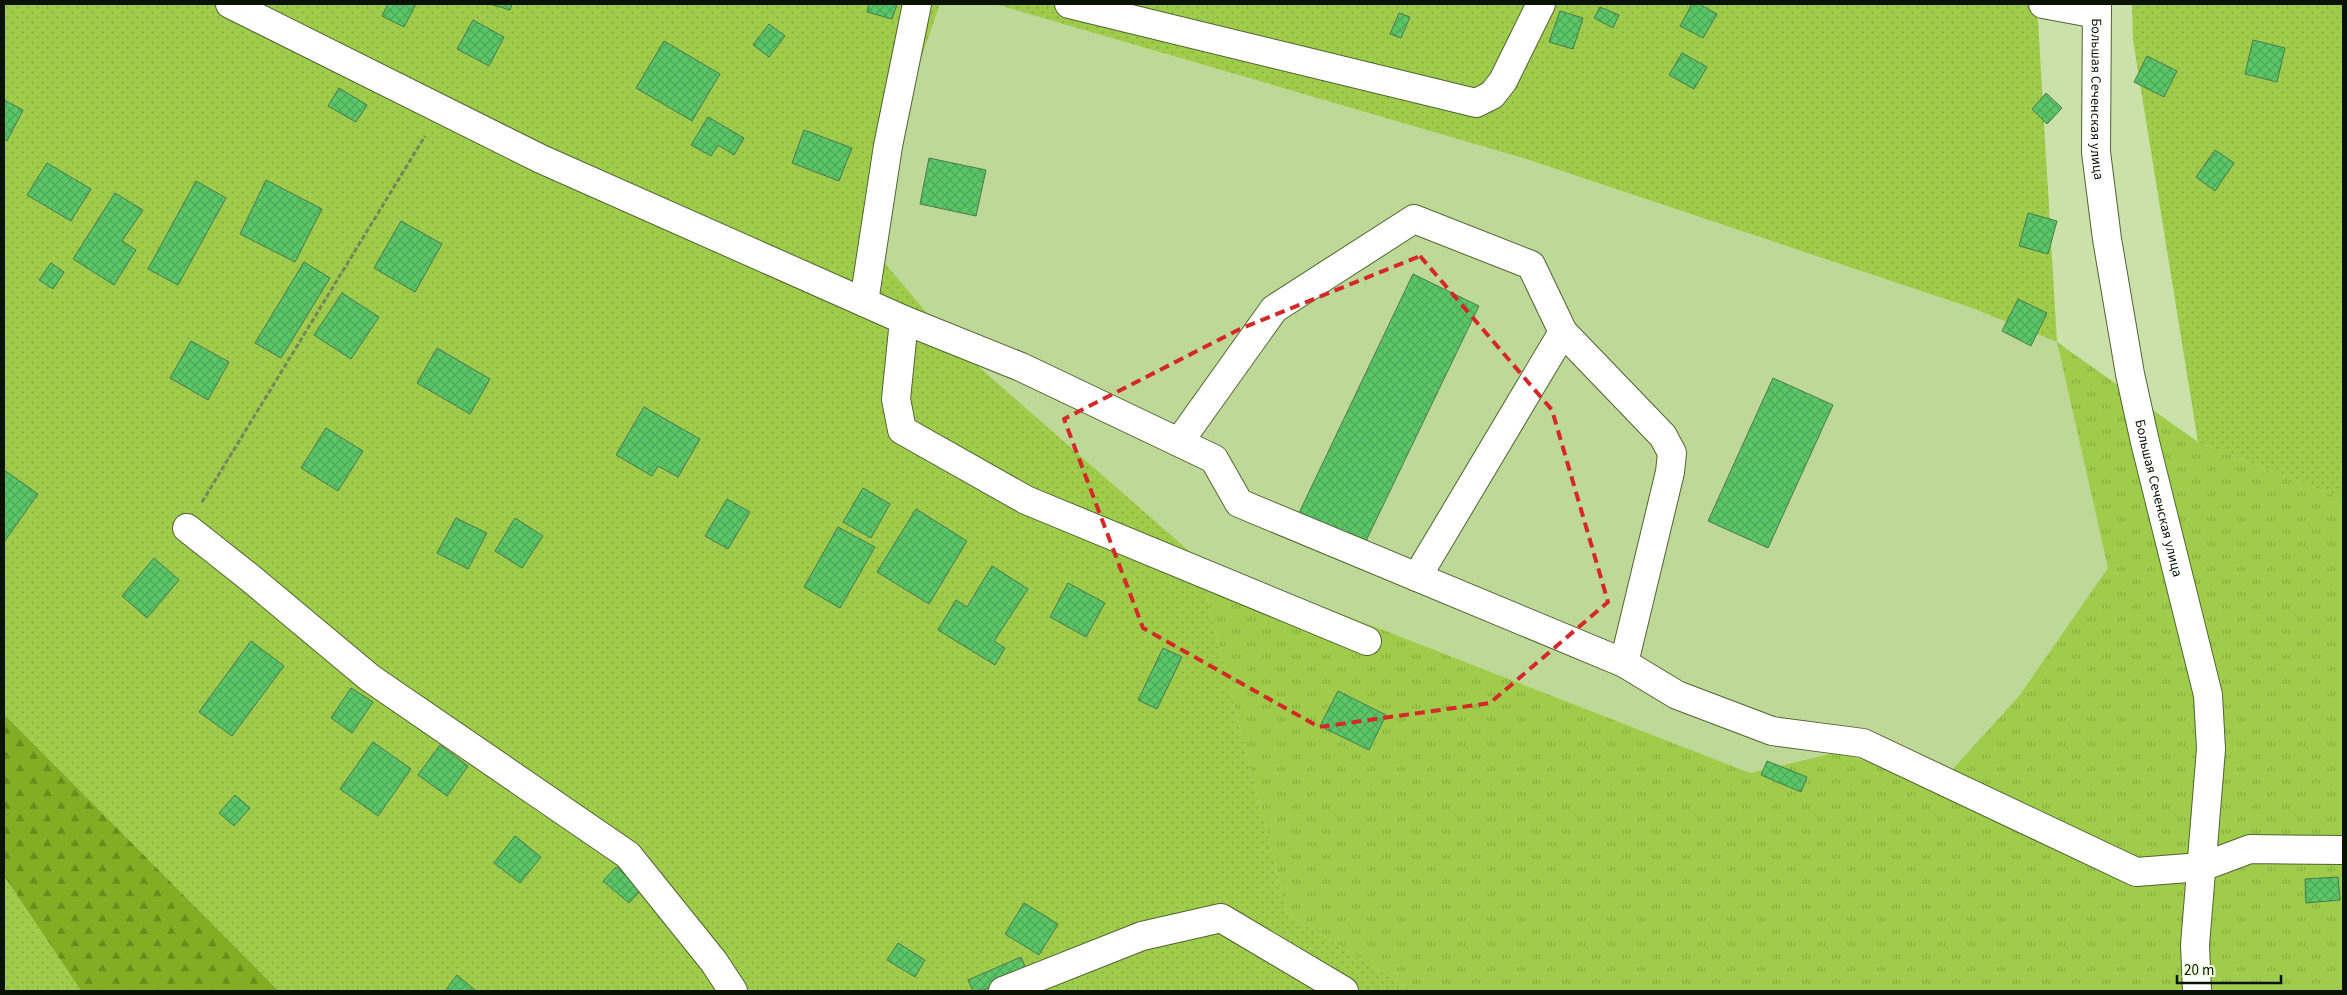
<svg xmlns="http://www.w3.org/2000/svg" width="2347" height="995" font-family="'Source Sans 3',sans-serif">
  <defs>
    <pattern id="grass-tufts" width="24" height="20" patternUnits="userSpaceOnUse" patternTransform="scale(1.25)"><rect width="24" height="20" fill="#9fcc4b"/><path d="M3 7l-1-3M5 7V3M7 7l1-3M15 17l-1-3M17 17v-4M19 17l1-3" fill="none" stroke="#88ae40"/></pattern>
    <pattern id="forest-firs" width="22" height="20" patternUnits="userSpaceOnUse" patternTransform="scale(1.25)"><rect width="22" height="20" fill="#83ae23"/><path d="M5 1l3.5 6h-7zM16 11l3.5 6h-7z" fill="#698c1c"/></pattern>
    <pattern id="garden-dots" width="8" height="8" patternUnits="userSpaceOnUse" patternTransform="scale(1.25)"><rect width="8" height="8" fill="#9fcc4b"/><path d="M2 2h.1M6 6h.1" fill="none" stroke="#88ae40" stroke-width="1.8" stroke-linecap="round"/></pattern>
    <pattern id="building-cross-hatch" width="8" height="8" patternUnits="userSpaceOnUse" patternTransform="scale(1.25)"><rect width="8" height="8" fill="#5ac668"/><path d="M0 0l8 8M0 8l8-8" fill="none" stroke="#4da958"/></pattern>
  </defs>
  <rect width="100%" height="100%" fill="#cae1a9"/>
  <path fill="#bed898" d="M 940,4 L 995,4 L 1525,159 L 1972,308 L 2057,342 L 2108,568 L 2019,696 L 1940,783 L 1838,752 L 1750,773 L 1196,557 L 955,346 L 860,234 Z"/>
  <path fill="url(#grass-tufts)" d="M 2057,342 L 2198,442 L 2343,499 L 2343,991 L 1414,991 L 1288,915 L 1196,557 L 1750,773 L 1838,752 L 1940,783 L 2019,696 L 2108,568 Z"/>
  <path fill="url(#forest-firs)" d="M 4,714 L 279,991 L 81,991 L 4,876 Z"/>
  <path fill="url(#garden-dots)" d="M 4,4 L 940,4 L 860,234 L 955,346 L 1196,557 L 1288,915 L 1414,991 L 279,991 L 4,714 Z
    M 995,4 L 2037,4 L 2057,342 L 1972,308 L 1526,159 Z
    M 2132,4 L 2343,4 L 2343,499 L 2198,442 L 2133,40 Z
    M 4,876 L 81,991 L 4,991 Z"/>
  <path fill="url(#building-cross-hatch)" stroke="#4d7951" d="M 388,4 L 416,4 L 404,27 L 382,16 Z
    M 490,4 L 512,4 L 510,10 Z
    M 869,4 L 897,4 L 892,19 L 867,12 Z
    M 1692,4 L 1699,4 L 1717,14 L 1703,38 L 1680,26 Z
    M 1600,7 L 1619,15 L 1613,28 L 1594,18 Z
    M 1560,11 L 1583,18 L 1573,49 L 1549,42 Z
    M 1399,13 L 1410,17 L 1401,38 L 1390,34 Z
    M 473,20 L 504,37 L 489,66 L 457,49 Z
    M 769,24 L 785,36 L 769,57 L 753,45 Z
    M 2253,40 L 2285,48 L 2277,82 L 2245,74 Z
    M 664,41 L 720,74 L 692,121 L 636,88 Z
    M 1682,53 L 1707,67 L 1694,89 L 1669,75 Z
    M 2147,56 L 2177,71 L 2164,97 L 2134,82 Z
    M 339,88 L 367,105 L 356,122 L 328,106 Z
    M 2046,93 L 2062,108 L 2047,124 L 2032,109 Z
    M 4,100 L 23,110 L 7,141 L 4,139 Z
    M 708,117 L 744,138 L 734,155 L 718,145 L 711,156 L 691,145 Z
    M 804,130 L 852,148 L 839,181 L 792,163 Z
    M 2215,150 L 2234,163 L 2215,191 L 2196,177 Z
    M 929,158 L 986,170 L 976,216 L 920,204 Z
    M 47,163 L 91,189 L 71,221 L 27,195 Z
    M 266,180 L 322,209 L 295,262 L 240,234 Z
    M 196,181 L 226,198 L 178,285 L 148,269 Z
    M 115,193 L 143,210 L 122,241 L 136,250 L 114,285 L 73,259 Z
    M 2028,213 L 2057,221 L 2048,254 L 2019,246 Z
    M 401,221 L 442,244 L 415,292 L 374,268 Z
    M 304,262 L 330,278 L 281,358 L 255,343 Z
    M 51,263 L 64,272 L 53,289 L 39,280 Z
    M 1413,274 L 1479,306 L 1364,545 L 1299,513 Z
    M 342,293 L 379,317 L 351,359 L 314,335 Z
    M 2018,299 L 2047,313 L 2031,346 L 2002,331 Z
    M 191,341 L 229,362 L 208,400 L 170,378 Z
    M 437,348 L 490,379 L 470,414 L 417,383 Z
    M 1773,378 L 1833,405 L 1768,548 L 1708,521 Z
    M 644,407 L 700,439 L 678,477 L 658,466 L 652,476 L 616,455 Z
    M 326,428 L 363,451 L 338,491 L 301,468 Z
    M 4,470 L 38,494 L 4,542 Z
    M 863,488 L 890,504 L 871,538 L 843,522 Z
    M 727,499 L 750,512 L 728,549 L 705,536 Z
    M 916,509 L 967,541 L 929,604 L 877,572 Z
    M 456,518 L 487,533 L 468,569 L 437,553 Z
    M 515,518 L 543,536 L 522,568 L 495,551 Z
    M 838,527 L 875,547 L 840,608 L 804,587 Z
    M 154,558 L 179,580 L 147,618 L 122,596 Z
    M 992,566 L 1028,589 L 994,641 L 1005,648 L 995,665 L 938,630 L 956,600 L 967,607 Z
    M 1068,583 L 1105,603 L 1086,637 L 1050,617 Z
    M 251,641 L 284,666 L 232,736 L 199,712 Z
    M 1163,648 L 1182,657 L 1157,709 L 1138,700 Z
    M 351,688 L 373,702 L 352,733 L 331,718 Z
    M 1338,691 L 1386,715 L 1369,750 L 1320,726 Z
    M 373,742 L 411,769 L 378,816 L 340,789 Z
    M 440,745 L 468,766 L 447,796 L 418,775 Z
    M 1767,761 L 1807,777 L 1801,792 L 1761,775 Z
    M 235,795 L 250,808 L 234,826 L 219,813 Z
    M 515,836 L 541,857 L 520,883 L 494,863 Z
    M 616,867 L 642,889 L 629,903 L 603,881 Z
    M 2338,877 L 2340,900 L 2306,903 L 2305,879 Z
    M 1024,903 L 1058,924 L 1039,955 L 1005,934 Z
    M 898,943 L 925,960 L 915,977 L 887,960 Z
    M 1021,957 L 1027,971 L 981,991 L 973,991 L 968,980 Z
    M 457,975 L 476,991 L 445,991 Z"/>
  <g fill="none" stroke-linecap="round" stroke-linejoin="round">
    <defs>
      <g id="minor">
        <path d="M 230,4 L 541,159 L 904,320 L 896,399 L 902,430 L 1026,500 L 1367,641"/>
        <path d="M 1069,4 L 1476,103 L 1492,95 L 1503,81 L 1541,4"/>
        <path d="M 2043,4 L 2097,14"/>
        <path id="s1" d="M 2097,4 L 2096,152 L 2107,239 L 2130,374 L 2145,442 L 2208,695 L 2211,749 L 2195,945 L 2197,991"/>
        <path d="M 864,302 L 888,146 L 917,4"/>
        <path d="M 904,320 L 1021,367 L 1214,459 L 1239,503 L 1624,663 L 1677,695 L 1772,731 L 1863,743 L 2136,872 L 2202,867 L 2250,849 L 2343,850"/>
        <path d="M 1563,332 L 1663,436 L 1672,453 L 1670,472 L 1624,663"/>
        <path d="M 1179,442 L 1274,309 L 1414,219 L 1531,265 L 1563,332 L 1417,577"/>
        <path d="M 187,528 L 249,577 L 370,678 L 628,855 L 714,962 L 733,991"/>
        <path d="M 1003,991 L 1142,936 L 1221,918 L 1344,991"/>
      </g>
    </defs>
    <use href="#minor" stroke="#516431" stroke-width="30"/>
    <path stroke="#75855e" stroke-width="3" stroke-dasharray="5 2.5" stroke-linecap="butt" d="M 202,502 L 425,136"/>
    <use href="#minor" stroke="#fff" stroke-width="28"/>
  </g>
  <path fill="none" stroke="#d62828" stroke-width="4" stroke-dasharray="10 6" stroke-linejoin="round" d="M 1420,256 L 1552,410 L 1608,602 L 1490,703 L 1319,727 L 1143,628 L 1064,419 L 1240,329 Z"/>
  <g text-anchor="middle" stroke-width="5" stroke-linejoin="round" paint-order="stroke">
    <g font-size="14" fill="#0a1201" stroke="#f1fee1">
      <text dy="5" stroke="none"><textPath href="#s1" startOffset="95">Большая Сеченская улица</textPath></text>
      <text dy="5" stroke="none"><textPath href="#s1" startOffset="500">Большая Сеченская улица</textPath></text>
    </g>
  </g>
  <rect width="2347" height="995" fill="none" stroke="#0a1201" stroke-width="10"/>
  <path d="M2177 975v8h104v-8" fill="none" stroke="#0a1201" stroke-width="2.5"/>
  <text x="2184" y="975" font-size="15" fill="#0a1201" stroke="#f1fee1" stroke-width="4" paint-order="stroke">20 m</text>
</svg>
